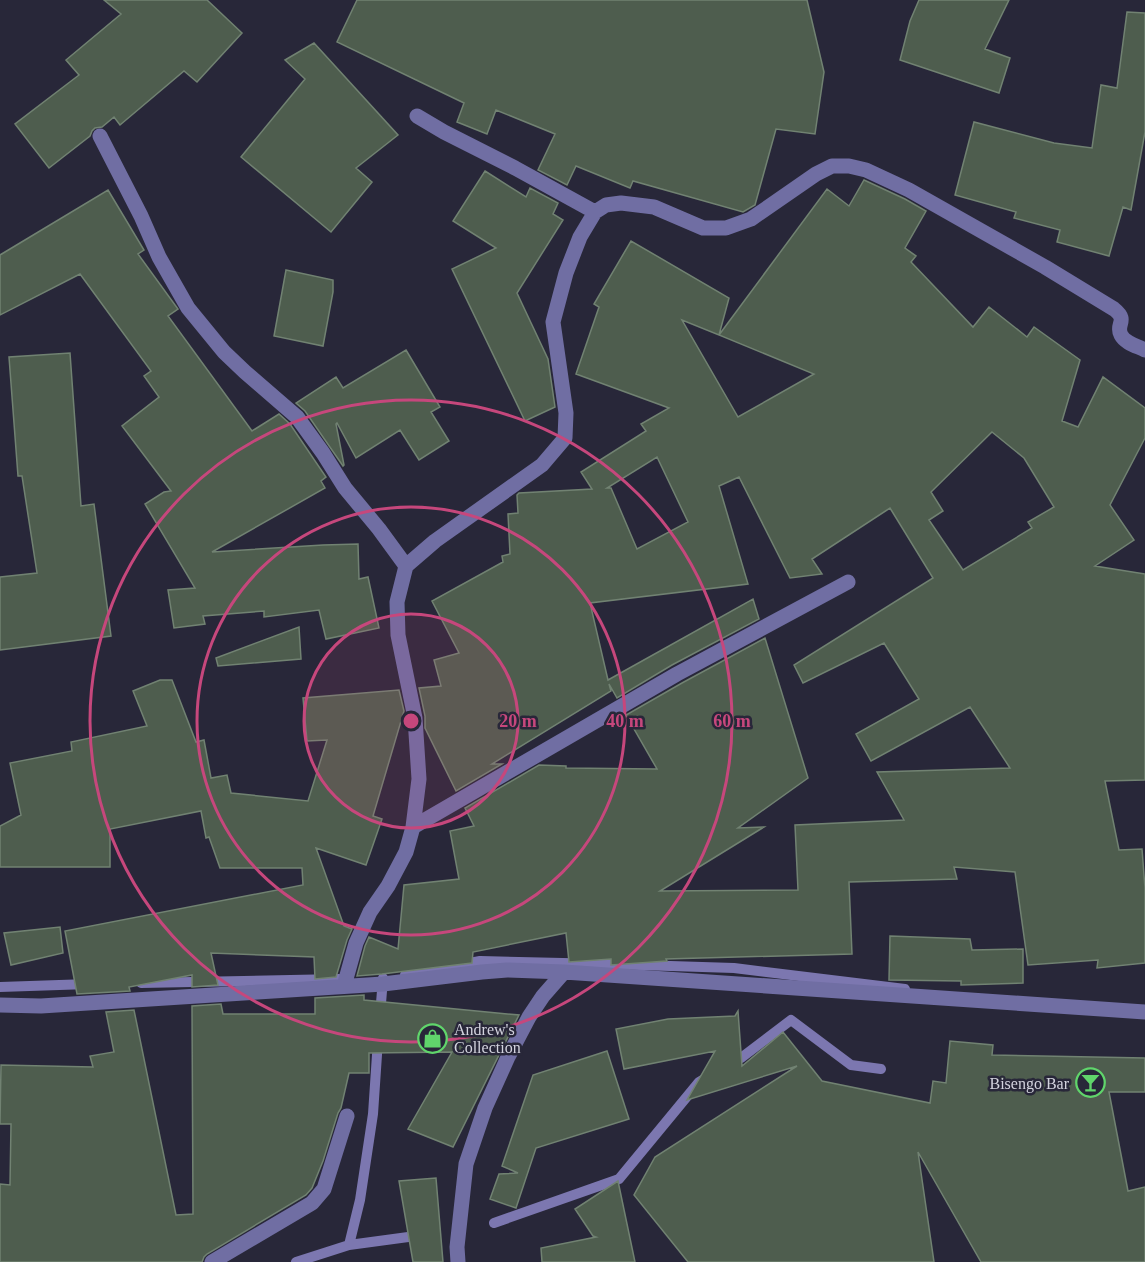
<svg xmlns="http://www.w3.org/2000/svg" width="1145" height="1262" font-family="Georgia,serif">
  <rect width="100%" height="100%" fill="#282739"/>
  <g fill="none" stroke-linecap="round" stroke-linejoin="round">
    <path stroke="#7c77b0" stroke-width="10" d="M 405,975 L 480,961 L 607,964 L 734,968 L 905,989
      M 141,983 L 339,979
      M 0,987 L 89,984
      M 380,1016 L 383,978
      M 730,1063 L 741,1058 L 791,1020 L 851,1065 L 881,1069
      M 494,1223 L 619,1179 L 699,1082 L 704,1079
      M 349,1245 L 423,1235
      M 296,1262 L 349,1245 L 360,1200 L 373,1114 L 378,1040"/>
  </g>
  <path fill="#4e5d4e" stroke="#718272" stroke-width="1.5" fill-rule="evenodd" d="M 104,0 L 207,0 L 242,33 L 197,82 L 184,71 L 120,125 L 114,117 L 102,127 L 95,128 L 92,131 L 90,136 L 49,168 L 15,124 L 79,75 L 66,60 L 121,14 Z
    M 357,0 L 807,0 L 824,72 L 815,134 L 776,129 L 755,205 L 743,212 L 633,181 L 630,188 L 576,166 L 567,185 L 538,170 L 555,134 L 496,110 L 487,134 L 457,122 L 464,103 L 337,42 Z
    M 919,0 L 1009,0 L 985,49 L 1010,58 L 999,93 L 900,60 L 910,21 Z
    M 1127,12 L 1145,13 L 1145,132 L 1131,210 L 1123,207 L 1109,256 L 1057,242 L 1060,230 L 1014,218 L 1016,212 L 955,195 L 974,122 L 1054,143 L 1092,148 L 1101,85 L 1117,88 Z
    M 314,43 L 398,135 L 356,168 L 372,182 L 331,232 L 241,157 L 305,79 L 285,60 Z
    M 485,171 L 526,197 L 530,188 L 558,203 L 553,214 L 563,220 L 517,293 L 548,359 L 555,407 L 525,421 L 452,269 L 496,248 L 453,221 Z
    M 864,180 L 905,199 L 926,211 L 905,248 L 916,256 L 911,262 L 973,327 L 989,307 L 1027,337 L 1034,327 L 1080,360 L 1062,421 L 1078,427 L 1103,377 L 1145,408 L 1145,438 L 1110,505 L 1134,540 L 1095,566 L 1145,574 L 1145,780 L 1105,781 L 1119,850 L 1142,849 L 1145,888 L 1145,963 L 1097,968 L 1098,960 L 1028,965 L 1015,872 L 954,867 L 957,879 L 849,882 L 852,954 L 666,959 L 667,961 L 611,965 L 611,959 L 569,962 L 566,933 L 473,952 L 472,963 L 382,974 L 357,976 L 365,946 L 369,937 L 398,949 L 404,885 L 459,879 L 450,831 L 474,826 L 465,808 L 539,765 L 566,766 L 566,768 L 657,769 L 626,715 L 682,683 L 765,638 L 808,778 L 738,828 L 764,827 L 660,891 L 798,890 L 795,825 L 904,820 L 877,772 L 1010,768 L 970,707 L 871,761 L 856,734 L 919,699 L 884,643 L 803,683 L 794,665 L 933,578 L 890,508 L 812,559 L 822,574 L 790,578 L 739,477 L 719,486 L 748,584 L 590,603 L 608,680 L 753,599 L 759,619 L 672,665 L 617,698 L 609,684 L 611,691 L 492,764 L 502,764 L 456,791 L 425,728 L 425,716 L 419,688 L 441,686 L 434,660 L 459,653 L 432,601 L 503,562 L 502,556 L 510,554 L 508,514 L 518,513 L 517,495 L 519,493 L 592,489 L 581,472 L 646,431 L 641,424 L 669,408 L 576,374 L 599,307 L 594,304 L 631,241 L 729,298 L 719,335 L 682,320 L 738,417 L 814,374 L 719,335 L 827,189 L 849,206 ZM 992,432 L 1024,458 L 1054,507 L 1028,522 L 1032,528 L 963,570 L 929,520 L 943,511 L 931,492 ZM 657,457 L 688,522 L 637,549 L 611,488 L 607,488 Z
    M 108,190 L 144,250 L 138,254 L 178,309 L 168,316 L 252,431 L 279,414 L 290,424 L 326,477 L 321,481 L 325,488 L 212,552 L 323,545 L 358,544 L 359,579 L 368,577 L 379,628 L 326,639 L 319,610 L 264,617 L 264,611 L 203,616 L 205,624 L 174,628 L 168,590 L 195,588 L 145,504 L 164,492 L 171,491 L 122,426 L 159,397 L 144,376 L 151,371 L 80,274 L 0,315 L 0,255 Z
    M 286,270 L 333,280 L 333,292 L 323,346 L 274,336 Z
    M 406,350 L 440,407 L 431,412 L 449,441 L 419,460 L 400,430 L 356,458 L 337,423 L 336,424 L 344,465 L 343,466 L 305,411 L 296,403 L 336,377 L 343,388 Z
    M 70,353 L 81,506 L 94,504 L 111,636 L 0,650 L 0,577 L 37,573 L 22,476 L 18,476 L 9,357 Z
    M 299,627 L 301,659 L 218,666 L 216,658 Z
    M 160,680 L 172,680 L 196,742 L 204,740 L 211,778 L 227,775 L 231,793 L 308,801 L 327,740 L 307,741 L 303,698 L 399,690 L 404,711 L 373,816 L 382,819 L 366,865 L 316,848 L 344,926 L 352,929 L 347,940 L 336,977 L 315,979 L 314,957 L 211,953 L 218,985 L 192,987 L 192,975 L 129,987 L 130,991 L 77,994 L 65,931 L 303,885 L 302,868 L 220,868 L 209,837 L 206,838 L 201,811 L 110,829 L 110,867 L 0,867 L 0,826 L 21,815 L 10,763 L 72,751 L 71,742 L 147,726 L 133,691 Z
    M 60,927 L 63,953 L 11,965 L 4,933 Z
    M 890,936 L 970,939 L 972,950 L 1023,949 L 1023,983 L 961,985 L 961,981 L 889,980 Z
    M 364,995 L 364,1000 L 519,1015 L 453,1147 L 408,1129 L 452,1052 L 369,1053 L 369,1073 L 349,1073 L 341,1108 L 338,1113 L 323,1161 L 312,1188 L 306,1195 L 207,1254 L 204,1257 L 202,1262 L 0,1262 L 0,1184 L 10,1185 L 11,1124 L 0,1124 L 1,1065 L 93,1067 L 90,1056 L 114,1052 L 106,1012 L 134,1010 L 176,1215 L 193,1214 L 192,1006 L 221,1004 L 223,1014 L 315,1014 L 315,998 Z
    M 738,1011 L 742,1066 L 783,1032 L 822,1081 L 930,1103 L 933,1081 L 946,1083 L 950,1041 L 993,1045 L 992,1055 L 1145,1058 L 1145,1092 L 1109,1092 L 1128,1191 L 1145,1187 L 1145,1262 L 981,1262 L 918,1152 L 934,1262 L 688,1262 L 634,1195 L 655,1157 L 797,1066 L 687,1100 L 715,1051 L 624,1069 L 616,1029 L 668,1019 L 735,1016 Z
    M 607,1051 L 629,1119 L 536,1148 L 516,1208 L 490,1199 L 499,1174 L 518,1173 L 502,1166 L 533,1075 Z
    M 436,1178 L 443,1262 L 413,1262 L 399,1181 Z
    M 618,1181 L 635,1262 L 542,1262 L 541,1248 L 596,1237 L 593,1236 L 575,1209 Z"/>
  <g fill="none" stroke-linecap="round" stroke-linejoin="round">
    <path stroke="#706ea3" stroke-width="15" d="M 417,116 L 444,132 L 515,168 L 595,212
      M 100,136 L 141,216 L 159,257 L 188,308 L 224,352 L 245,372 L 297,417 L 323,453 L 345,488 L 379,529 L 406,566
      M 413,827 L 677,674 L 848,582
      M 344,986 L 356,943 L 370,912 L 388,886 L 406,852 L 413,827 L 419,779 L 415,718 L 398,635 L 397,602 L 406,566 L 435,541 L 542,465 L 565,438 L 566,413 L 553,322 L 566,273 L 580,237 L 595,212 L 606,205 L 621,203 L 654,207 L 703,228 L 726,228 L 751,219 L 816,174 L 832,166 L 849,166 L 866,170 L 909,190 L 1045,267 L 1114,309 C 1129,321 1115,324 1121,335 C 1125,343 1137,346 1145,350
      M 0,1005 L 41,1006 L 383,984 L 482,972 L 507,970 L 564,972 L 1145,1012
      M 212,1262 L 312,1203 L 324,1189 L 347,1116
      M 458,1262 L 457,1247 L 466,1164 L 485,1108 L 508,1057 L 529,1017 L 543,996 L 564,972"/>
  </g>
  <circle cx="411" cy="721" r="107" fill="#c6477c" fill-opacity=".12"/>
  <g fill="none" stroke="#c6477c" stroke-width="3">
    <circle cx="411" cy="721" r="107"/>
    <circle cx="411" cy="721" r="214"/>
    <circle cx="411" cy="721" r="321"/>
  </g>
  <defs>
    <symbol id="shop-ring" viewBox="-11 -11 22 22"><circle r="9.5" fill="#282739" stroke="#60d56b" stroke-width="1.5"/><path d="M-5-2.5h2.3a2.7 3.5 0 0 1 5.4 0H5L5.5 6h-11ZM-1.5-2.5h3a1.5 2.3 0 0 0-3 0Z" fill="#60d56b"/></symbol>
    <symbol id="bar-ring" viewBox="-11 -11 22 22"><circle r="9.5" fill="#282739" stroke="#60d56b" stroke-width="1.5"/><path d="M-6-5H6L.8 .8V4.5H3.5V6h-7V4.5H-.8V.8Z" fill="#60d56b"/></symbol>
  </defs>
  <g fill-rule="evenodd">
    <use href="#shop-ring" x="416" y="1022" width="33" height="33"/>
    <use href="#bar-ring" x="1074" y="1066" width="33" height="33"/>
  </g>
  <g text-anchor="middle" stroke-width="5" stroke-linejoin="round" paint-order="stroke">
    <g font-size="16" fill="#d3d3de" stroke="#282739" text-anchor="start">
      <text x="454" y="1035">Andrew's<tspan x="454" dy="18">Collection</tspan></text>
      <text x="1069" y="1089" text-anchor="end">Bisengo Bar</text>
    </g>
  </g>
  <circle cx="411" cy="721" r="9" fill="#c6477c" stroke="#282739" stroke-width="3"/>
  <g font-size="18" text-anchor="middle" font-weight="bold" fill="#c6477c" stroke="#282739" stroke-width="5" stroke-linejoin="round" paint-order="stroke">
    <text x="518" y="727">20 m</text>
    <text x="625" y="727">40 m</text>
    <text x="732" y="727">60 m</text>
  </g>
</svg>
